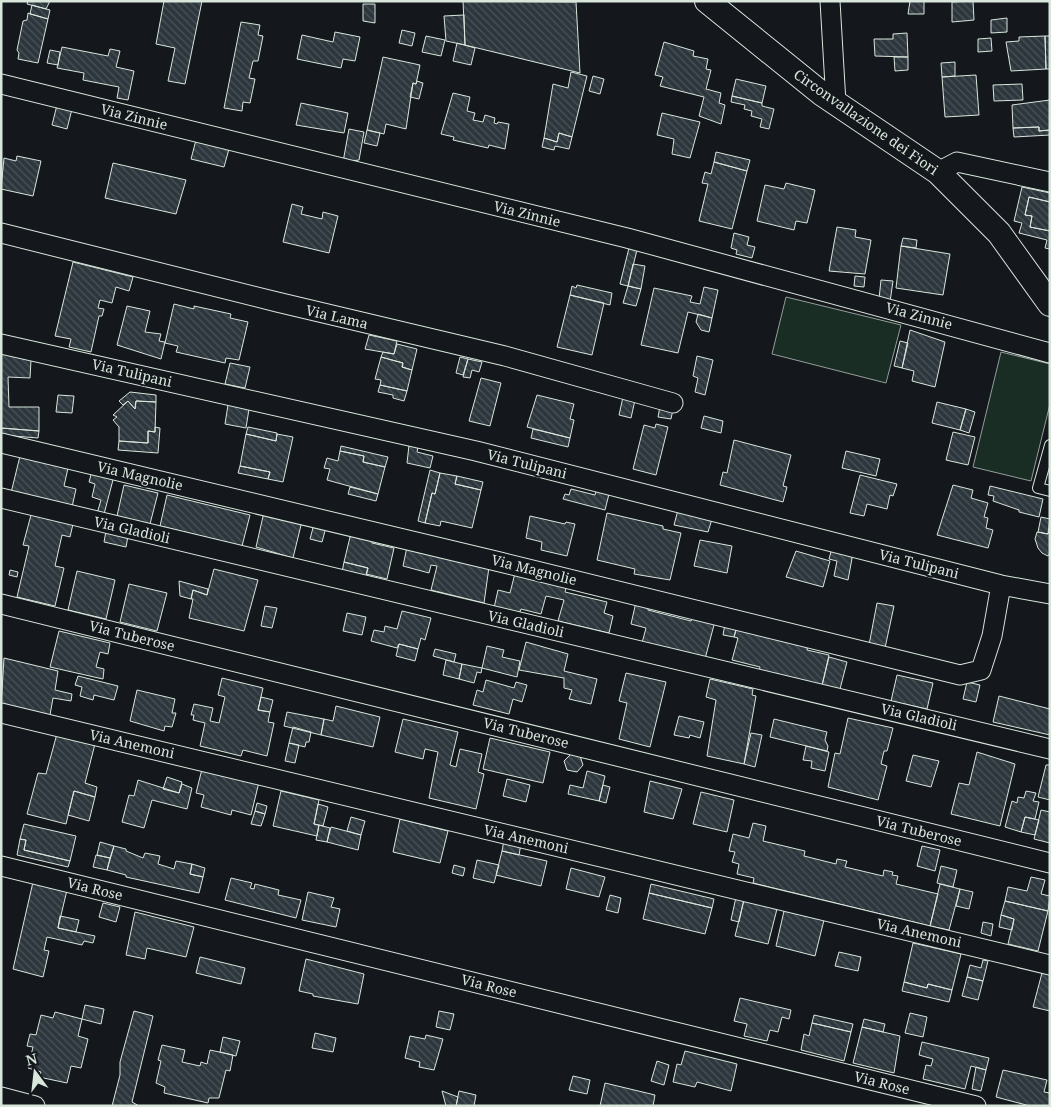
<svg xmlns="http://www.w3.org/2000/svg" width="1051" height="1107" font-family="'Noto Serif',serif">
  <defs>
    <pattern id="building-back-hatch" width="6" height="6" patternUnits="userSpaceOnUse" patternTransform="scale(1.25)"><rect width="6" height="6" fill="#2c363c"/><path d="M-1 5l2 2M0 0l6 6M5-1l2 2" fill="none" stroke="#4a5358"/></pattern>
  </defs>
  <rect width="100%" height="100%" fill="#14181c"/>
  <path fill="#1a2d24" stroke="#939e99" d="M 786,297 L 901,325 L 886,383 L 772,354 Z
    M 1001,352 L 1050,364 L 1050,404 L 1031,481 L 973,467 Z"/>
  <path fill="url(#building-back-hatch)" stroke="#d8e6dc" d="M 28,1 L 50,1 L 46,9 L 27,4 Z
    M 164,1 L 202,1 L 185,84 L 168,81 L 175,48 L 156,44 Z
    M 463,1 L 576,2 L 580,73 L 465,45 Z
    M 910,1 L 924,1 L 924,14 L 908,14 Z
    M 973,1 L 974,20 L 952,22 L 952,2 Z
    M 363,4 L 375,4 L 375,23 L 363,21 Z
    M 32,5 L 50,10 L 48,19 L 30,14 Z
    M 28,13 L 48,19 L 38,63 L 18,59 L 19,53 L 17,50 L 23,21 L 27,20 Z
    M 464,15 L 465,45 L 446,41 L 444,16 Z
    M 1007,18 L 1007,32 L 991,33 L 991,20 Z
    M 241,22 L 260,25 L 258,35 L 263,36 L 258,61 L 253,61 L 249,78 L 255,79 L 250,103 L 243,102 L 242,111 L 224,108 Z
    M 402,30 L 415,33 L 412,46 L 399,43 Z
    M 335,32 L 360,37 L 355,61 L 343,59 L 341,68 L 297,59 L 302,35 L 333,42 Z
    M 907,33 L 908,57 L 875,56 L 874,39 L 893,39 L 893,34 Z
    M 426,36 L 445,40 L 441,56 L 422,52 Z
    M 1045,36 L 1050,36 L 1050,69 L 1046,69 Z
    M 1045,36 L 1046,69 L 1011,71 L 1006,42 L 1019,41 L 1019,37 Z
    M 991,38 L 992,51 L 978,52 L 978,39 Z
    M 664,42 L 694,51 L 693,56 L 708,59 L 706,69 L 711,70 L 706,89 L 721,93 L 719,103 L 725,105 L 721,124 L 699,116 L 704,97 L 660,86 L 663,77 L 655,75 Z
    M 457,43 L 475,48 L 471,65 L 453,61 Z
    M 62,47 L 108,56 L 110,49 L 120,51 L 116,67 L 134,71 L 128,100 L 117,98 L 119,87 L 83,80 L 84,73 L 57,68 Z
    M 50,50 L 60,52 L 58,65 L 47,63 Z
    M 383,57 L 420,65 L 416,84 L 413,83 L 406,129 L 386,124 L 384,134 L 367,130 Z
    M 894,57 L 908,57 L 908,70 L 895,71 Z
    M 955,62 L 955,76 L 942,77 L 941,63 Z
    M 571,72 L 587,76 L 572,137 L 559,133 L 557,142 L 544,138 L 553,84 L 568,88 Z
    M 976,75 L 979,115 L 945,117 L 942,77 Z
    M 593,76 L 604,79 L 600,94 L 589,91 Z
    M 736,79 L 766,86 L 762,103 L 732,96 Z
    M 417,81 L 423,83 L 419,99 L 410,97 L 413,83 L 416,84 Z
    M 1022,84 L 1023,100 L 994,101 L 993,85 Z
    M 453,93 L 470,97 L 467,111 L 475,113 L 473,120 L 483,122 L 485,115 L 495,118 L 494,123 L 497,124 L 498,122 L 509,124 L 505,149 L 489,145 L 488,148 L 453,140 L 454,137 L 441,134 Z
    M 732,96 L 762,103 L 762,106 L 774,109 L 769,129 L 760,127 L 762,119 L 751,116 L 752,111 L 744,109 L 745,105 L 731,102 Z
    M 1050,100 L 1050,130 L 1039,131 L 1039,127 L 1013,128 L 1012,105 Z
    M 301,103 L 348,113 L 344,133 L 296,125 Z
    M 57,105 L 72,109 L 67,129 L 52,125 Z
    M 662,113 L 700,122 L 690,158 L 672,154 L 674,139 L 657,135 Z
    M 1039,127 L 1039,131 L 1050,130 L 1050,135 L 1014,137 L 1013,128 Z
    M 349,129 L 364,132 L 359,160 L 343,162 Z
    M 367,130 L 380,133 L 377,146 L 364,143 Z
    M 559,133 L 572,137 L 569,149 L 555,146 L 554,150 L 542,147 L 544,138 L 557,142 Z
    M 196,140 L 229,149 L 224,167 L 191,159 Z
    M 716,152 L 750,160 L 747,171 L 714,162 Z
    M 17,156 L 41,161 L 33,196 L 1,189 L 4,158 L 16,161 Z
    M 714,162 L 747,171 L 732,229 L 699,221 L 708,184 L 702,183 L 705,172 L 711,174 Z
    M 113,163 L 186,180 L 176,214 L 105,198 Z
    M 786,183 L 815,190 L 807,223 L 796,221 L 794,230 L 757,221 L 765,185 L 784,189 Z
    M 1022,187 L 1050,193 L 1050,202 L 1029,197 L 1025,215 L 1032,216 L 1030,227 L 1050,231 L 1050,249 L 1045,248 L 1047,240 L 1019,233 L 1022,223 L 1014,221 Z
    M 1029,197 L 1050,202 L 1050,231 L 1030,227 L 1032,216 L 1025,215 Z
    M 292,204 L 303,207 L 301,214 L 322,219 L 323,212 L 338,216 L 329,253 L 283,242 Z
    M 837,227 L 856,230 L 855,237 L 871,240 L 865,274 L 829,271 Z
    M 734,233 L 749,237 L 747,245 L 755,247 L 752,258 L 736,254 L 737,250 L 731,248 Z
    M 903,238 L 917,240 L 916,248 L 901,246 Z
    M 901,246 L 950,254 L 943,295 L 896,288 Z
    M 629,248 L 637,250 L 628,286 L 620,284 Z
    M 73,262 L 133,277 L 129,291 L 116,287 L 112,303 L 100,300 L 98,308 L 104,309 L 102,316 L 99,316 L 91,352 L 69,347 L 71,339 L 55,336 Z
    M 633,264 L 645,266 L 641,289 L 628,286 Z
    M 855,276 L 865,277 L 864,287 L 854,286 Z
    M 881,280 L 893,281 L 890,302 L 879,299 Z
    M 577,285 L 612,293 L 610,305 L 570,295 L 572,286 L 576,288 Z
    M 628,286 L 641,289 L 636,306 L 623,303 Z
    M 704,287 L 718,290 L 712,318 L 688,312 L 678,353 L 641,345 L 654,288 L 692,296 L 690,302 L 700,304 Z
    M 570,295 L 604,303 L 592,355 L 557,347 Z
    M 174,304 L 194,309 L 194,306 L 231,314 L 230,318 L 248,322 L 239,360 L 226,358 L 225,363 L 176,352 L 178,346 L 165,343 Z
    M 127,306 L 150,311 L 145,332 L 161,334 L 159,341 L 165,342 L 161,359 L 117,345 Z
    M 698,314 L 712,318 L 709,332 L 701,330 L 696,322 Z
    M 910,330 L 945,342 L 935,387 L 912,381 L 914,371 L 902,368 Z
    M 369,335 L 397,341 L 394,354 L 365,349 Z
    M 900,341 L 908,343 L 902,368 L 894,366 Z
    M 397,344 L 417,349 L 412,370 L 402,367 L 403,363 L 381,357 L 383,352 L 394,354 Z
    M 1,345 L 23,350 L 23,359 L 31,360 L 30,378 L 8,377 L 9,407 L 39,407 L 39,431 L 1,428 Z
    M 697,356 L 713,360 L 705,395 L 695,392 L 698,378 L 693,376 Z
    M 381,357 L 403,363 L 402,367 L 412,370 L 407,391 L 380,385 L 381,380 L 375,379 Z
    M 460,357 L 468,359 L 463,375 L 456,373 Z
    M 468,359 L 482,362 L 479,372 L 472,370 L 470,378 L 463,377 Z
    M 230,363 L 250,367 L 245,388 L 225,384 Z
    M 481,378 L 501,383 L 490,426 L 469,421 Z
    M 380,385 L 407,391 L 404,401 L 393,398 L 393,395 L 378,392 Z
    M 130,392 L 156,395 L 156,402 L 136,401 L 135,409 L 128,401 L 123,405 L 119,401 Z
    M 58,395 L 74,396 L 72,413 L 56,412 Z
    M 537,395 L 574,404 L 570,419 L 574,420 L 570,438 L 527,427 Z
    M 623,397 L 635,400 L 631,418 L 619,415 Z
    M 128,401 L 135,409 L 136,401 L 156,402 L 155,432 L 148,431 L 148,443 L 119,441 L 119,427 L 113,420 L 117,417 L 113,415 Z
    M 937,402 L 966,409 L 960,430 L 932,423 Z
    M 228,405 L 249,409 L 246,428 L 225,424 Z
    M 660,406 L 673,409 L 671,419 L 658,417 Z
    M 966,409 L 975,412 L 969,433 L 960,430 Z
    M 704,416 L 723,421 L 721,433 L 701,428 Z
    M 656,424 L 668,427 L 656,475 L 633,469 L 644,425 L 655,428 Z
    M 155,427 L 160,428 L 158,453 L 118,450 L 119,441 L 148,443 L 148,431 L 155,432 Z
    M 248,427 L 277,433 L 276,441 L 246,434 Z
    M 1,428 L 39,431 L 38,438 L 1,435 Z
    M 533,429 L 570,438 L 568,447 L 531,438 Z
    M 953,432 L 975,437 L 968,465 L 946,460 Z
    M 246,434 L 276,441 L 277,434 L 293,437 L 283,482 L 268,479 L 270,472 L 240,466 Z
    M 734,440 L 791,455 L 783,486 L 787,487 L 783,502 L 720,485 L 723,472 L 727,473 Z
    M 409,445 L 418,447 L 417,452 L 433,456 L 430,468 L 407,463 Z
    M 341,446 L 388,457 L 385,467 L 363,462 L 364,456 L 340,451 Z
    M 340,451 L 364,456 L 363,462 L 385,467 L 378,494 L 327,480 L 330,469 L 324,468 L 327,458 L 338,461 Z
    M 846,451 L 880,459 L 876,476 L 842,468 Z
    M 20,456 L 68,468 L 64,486 L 76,489 L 72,507 L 11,493 Z
    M 240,466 L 270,472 L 268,479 L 238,473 Z
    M 430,470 L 440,473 L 435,494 L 432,493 L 425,523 L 418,521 Z
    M 92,471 L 114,476 L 103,518 L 96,517 L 101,500 L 92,497 L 95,484 L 89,482 Z
    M 440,473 L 457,476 L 455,484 L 481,490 L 472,528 L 441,521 L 440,526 L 425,523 L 432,493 L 435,494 Z
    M 860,475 L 897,484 L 893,496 L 890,495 L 887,509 L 867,504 L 864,516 L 850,513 Z
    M 457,476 L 483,482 L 481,490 L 455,484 Z
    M 124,485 L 158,493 L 150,524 L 117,516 Z
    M 953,485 L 973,490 L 971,498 L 988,503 L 984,517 L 988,518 L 986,528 L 993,530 L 988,548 L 937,535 Z
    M 990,486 L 1043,499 L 1039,517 L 1019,512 L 1019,510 L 993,501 L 994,496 L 988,495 Z
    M 350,487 L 378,494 L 376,501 L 348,494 Z
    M 571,489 L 595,495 L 596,491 L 609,494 L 605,510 L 563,499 L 565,494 L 569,495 Z
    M 167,495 L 250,515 L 242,546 L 160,526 Z
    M 678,510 L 712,519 L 708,532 L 674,525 Z
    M 264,512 L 302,521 L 293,558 L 256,547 Z
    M 607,513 L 663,526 L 663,529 L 681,533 L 670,580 L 634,574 L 635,569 L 597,560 Z
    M 31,515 L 73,524 L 70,537 L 62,535 L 55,566 L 64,568 L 55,606 L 17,597 L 29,546 L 23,545 Z
    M 530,516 L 565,524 L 566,522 L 575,524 L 567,556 L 541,550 L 542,542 L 526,538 Z
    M 1041,517 L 1050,519 L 1048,534 L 1038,532 Z
    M 314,524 L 326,527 L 322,542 L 310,539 Z
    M 1050,529 L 1050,553 L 1048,556 L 1042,553 L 1038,548 L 1035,539 L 1037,532 L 1048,534 Z
    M 106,531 L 128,536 L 126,547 L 104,542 Z
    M 351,533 L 372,539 L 372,543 L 394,548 L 387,579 L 366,574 L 368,568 L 344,562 Z
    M 700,540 L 732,546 L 727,573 L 694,566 Z
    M 407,547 L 489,567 L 484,603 L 431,590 L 437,566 L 431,565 L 429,573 L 403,566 Z
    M 832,548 L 853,553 L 848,580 L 834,576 L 837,561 L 829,559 Z
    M 796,551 L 830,561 L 823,587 L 786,577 Z
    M 344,562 L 368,568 L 366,577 L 342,572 Z
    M 214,569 L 258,580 L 244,631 L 189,618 L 193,599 L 191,599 L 193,590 L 207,595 Z
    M 10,570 L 18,572 L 17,577 L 9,575 Z
    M 77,571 L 115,580 L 106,619 L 68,610 Z
    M 515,573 L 567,585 L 565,592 L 607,602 L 604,613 L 613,616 L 609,633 L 558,621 L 564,600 L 546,596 L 541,614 L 521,609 L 519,614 L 494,608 L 498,590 L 510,593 Z
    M 179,581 L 208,589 L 207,595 L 193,590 L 191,599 L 180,596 Z
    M 129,584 L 167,593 L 157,631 L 120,622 Z
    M 636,602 L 649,605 L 648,610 L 691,621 L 694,616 L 715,621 L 705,659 L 642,643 L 646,628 L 631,624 Z
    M 877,603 L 894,606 L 885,648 L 869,645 Z
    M 265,606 L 277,608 L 272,628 L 261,626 Z
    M 402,611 L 431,618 L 425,640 L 421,638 L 418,649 L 399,644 L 397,648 L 371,641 L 374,630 L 384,632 L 385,626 L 397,629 Z
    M 347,613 L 366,617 L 362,635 L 343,631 Z
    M 725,624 L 737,626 L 734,637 L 723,635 Z
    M 737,626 L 808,644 L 807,650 L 829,655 L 822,686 L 758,677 L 760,667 L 732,660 L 738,638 L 734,637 Z
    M 59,631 L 110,643 L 108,654 L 100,652 L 96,667 L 104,669 L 103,679 L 50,667 Z
    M 526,642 L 568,654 L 564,671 L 597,679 L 591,704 L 569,699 L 572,690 L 564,688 L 564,678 L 519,670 Z
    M 399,644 L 418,649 L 415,661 L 396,656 Z
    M 487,646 L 504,650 L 502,657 L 520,661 L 517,677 L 482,668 Z
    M 435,649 L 456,654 L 454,662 L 433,656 Z
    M 829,657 L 847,662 L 840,689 L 822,685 Z
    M 4,658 L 58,671 L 55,690 L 72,694 L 71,701 L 53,698 L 50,715 L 1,706 Z
    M 446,660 L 462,664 L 459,679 L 443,675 Z
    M 462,664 L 482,668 L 481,673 L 477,672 L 474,683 L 459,679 Z
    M 626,673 L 666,682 L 650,747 L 619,739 L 627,703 L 619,701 Z
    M 897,675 L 933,683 L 927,709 L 891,701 Z
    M 78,676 L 118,686 L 114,700 L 94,695 L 93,700 L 80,696 L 82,687 L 75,685 Z
    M 222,678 L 263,688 L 258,710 L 270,712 L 268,722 L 274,723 L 267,756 L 243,750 L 241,756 L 200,746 L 205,723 L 193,720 L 194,715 L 191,715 L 194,704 L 213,708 L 210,721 L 219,723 L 225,697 L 218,695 Z
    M 710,679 L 753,689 L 752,695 L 756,696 L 744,764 L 707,756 L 716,700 L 706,697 Z
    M 486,680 L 514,688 L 516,682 L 527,685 L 522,702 L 513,699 L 509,714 L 473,705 L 477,690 L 483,692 Z
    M 967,682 L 980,685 L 976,702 L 963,699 Z
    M 137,690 L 175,699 L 172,713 L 176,713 L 172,727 L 165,726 L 164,731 L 130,721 Z
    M 999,696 L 1050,709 L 1050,735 L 993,722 Z
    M 261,697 L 273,700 L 270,712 L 258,710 Z
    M 336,706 L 380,717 L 373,747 L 321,735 L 324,719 L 333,721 Z
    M 287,712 L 324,719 L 321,735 L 284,726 Z
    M 679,716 L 704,722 L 700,738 L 690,735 L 689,738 L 674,735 Z
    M 848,718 L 893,728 L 887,751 L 884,751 L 881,764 L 887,766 L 878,800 L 828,787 L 835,753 L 840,754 Z
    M 403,719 L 458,732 L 450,765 L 456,767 L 460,749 L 482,754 L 478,772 L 484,774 L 476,809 L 429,798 L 438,752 L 425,749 L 423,759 L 395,752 Z
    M 774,719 L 827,732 L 825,740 L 828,746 L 827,751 L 770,737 Z
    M 293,727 L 311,732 L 309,742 L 306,742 L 305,747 L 289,743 Z
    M 58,730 L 96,740 L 85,783 L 97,787 L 95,797 L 74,791 L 66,824 L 27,814 L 38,773 L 46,774 Z
    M 751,733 L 762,735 L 755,767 L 744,764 Z
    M 490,738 L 550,752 L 543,783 L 483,769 Z
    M 289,743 L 299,745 L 295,763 L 285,761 Z
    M 806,746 L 829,752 L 825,771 L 811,768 L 812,761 L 803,760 Z
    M 977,752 L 1015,764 L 1000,826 L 951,814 L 959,783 L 969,785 Z
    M 571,754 L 580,756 L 583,765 L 577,772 L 567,770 L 564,761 Z
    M 913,755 L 939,761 L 931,787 L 906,781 Z
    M 1046,765 L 1050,765 L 1050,800 L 1038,797 Z
    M 202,769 L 259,782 L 251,815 L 232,810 L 231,815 L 201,807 L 204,795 L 196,793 Z
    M 587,771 L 605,776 L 599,801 L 568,794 L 570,785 L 583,788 Z
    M 167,777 L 182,782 L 179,793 L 163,789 Z
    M 507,779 L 530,785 L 526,802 L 503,796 Z
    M 138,780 L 179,793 L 182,784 L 192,788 L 187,809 L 152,800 L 144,828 L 122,822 L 129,795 L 134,796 Z
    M 650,781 L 682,789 L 673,819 L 644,812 Z
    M 603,785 L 610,787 L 606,803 L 599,801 Z
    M 74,791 L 95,797 L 89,821 L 68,815 Z
    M 281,791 L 319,800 L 314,824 L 319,825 L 317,836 L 273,826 Z
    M 1026,791 L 1036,793 L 1033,801 L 1039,802 L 1035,819 L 1025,817 L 1021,832 L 1005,827 L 1012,801 L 1017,803 L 1018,797 L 1024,798 Z
    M 701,792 L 734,800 L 727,832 L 693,824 Z
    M 257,803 L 267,806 L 265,814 L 255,811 Z
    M 318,804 L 328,807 L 323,826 L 314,824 Z
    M 1041,810 L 1050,812 L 1050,843 L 1034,839 Z
    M 255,811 L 265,814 L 261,826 L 251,824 Z
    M 351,817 L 365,821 L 361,835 L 347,831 Z
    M 1025,817 L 1039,820 L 1035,835 L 1021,832 Z
    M 400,819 L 448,831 L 440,863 L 393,852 Z
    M 753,823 L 766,826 L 763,841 L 805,851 L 804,856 L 836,864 L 837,859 L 847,861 L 845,867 L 883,876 L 884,870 L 893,872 L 892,875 L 898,876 L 896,884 L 938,894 L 930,926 L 753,883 L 754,878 L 737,874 L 739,864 L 732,862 L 735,852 L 729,851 L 733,834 L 749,838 Z
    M 24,824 L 76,836 L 70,861 L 24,850 L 26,840 L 20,839 Z
    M 319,825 L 330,828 L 327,842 L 316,840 Z
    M 331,827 L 361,835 L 358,850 L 327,842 Z
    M 20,839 L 26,840 L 24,850 L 70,861 L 68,867 L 17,855 Z
    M 504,840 L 521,844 L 519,855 L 502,851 Z
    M 100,842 L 114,846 L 110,858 L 97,855 Z
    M 114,846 L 126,849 L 126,851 L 143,858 L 145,853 L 160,856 L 158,864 L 174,869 L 176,861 L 192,864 L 190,874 L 203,877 L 199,893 L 126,877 L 126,875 L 107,870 Z
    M 922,846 L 940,850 L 935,871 L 917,866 Z
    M 502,851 L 547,861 L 541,886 L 496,875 Z
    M 96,855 L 110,858 L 107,870 L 93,867 Z
    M 477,860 L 499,865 L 494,883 L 473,878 Z
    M 192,864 L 205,868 L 203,877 L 190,874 Z
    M 454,865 L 465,868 L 463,876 L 452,873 Z
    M 941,866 L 957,870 L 953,887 L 937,883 Z
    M 571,868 L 605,877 L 599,897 L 566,889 Z
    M 1031,877 L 1045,880 L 1041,894 L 1050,896 L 1048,911 L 1005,901 L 1008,887 L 1027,891 Z
    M 231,878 L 252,883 L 250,888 L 254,889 L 255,884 L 279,890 L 278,895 L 301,900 L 296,918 L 225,900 Z
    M 33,882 L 67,890 L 58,928 L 95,936 L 93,943 L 84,941 L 82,945 L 47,937 L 44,950 L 49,951 L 43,977 L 13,969 Z
    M 651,884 L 714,899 L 712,908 L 649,893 Z
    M 940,884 L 960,889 L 949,930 L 930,926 Z
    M 960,889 L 973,892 L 969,909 L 956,906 Z
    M 308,892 L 334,898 L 331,907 L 340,909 L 336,927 L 302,920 Z
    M 649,893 L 712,908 L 705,934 L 643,919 Z
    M 610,895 L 621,898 L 618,913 L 606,910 Z
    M 736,897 L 744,899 L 739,922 L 731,920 Z
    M 744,900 L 777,909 L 768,944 L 735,936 Z
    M 1005,901 L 1048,911 L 1038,951 L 1008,944 L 1014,919 L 1001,915 Z
    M 103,903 L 120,907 L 116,922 L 99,917 Z
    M 784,911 L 824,920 L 815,956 L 776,946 Z
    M 135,912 L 194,927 L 186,957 L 147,948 L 145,959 L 126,955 Z
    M 1001,915 L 1014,919 L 1012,930 L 999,927 Z
    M 60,916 L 79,920 L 76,932 L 58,928 Z
    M 983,922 L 993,924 L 991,936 L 981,933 Z
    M 913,943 L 961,954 L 952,990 L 928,984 L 927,988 L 904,982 Z
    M 839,952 L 861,957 L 858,971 L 835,966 Z
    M 200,957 L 245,968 L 241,984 L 196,973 Z
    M 306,959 L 364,974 L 358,1004 L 313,996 L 313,994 L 299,991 Z
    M 983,960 L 988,961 L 983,981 L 967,977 L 970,965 L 981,968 Z
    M 1042,973 L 1050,975 L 1050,1011 L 1033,1007 Z
    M 967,977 L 983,981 L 978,1000 L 962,996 Z
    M 904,982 L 927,988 L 928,984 L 952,990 L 949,1002 L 902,991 Z
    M 740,998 L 791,1010 L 789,1019 L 782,1017 L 778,1032 L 770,1030 L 767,1041 L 744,1036 L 747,1024 L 734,1021 Z
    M 85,1005 L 104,1009 L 101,1024 L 82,1019 Z
    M 134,1011 L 153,1016 L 132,1102 L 139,1106 L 112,1106 L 120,1075 L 120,1062 Z
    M 439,1011 L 454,1014 L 450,1030 L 436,1027 Z
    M 55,1012 L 82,1019 L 78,1036 L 88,1039 L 81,1068 L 71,1066 L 67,1083 L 39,1077 L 41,1072 L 28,1068 L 33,1047 L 27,1046 L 30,1034 L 36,1035 L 41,1015 L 53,1018 Z
    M 910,1013 L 927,1017 L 923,1037 L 905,1033 Z
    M 814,1015 L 853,1024 L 851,1032 L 812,1023 Z
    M 864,1019 L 885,1024 L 883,1032 L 862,1027 Z
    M 812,1023 L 851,1032 L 844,1061 L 801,1050 L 804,1034 L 809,1036 Z
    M 862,1027 L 900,1036 L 894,1073 L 853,1063 Z
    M 315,1033 L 336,1038 L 333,1052 L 312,1048 Z
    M 426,1035 L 443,1039 L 434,1070 L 419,1067 L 420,1062 L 405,1058 L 410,1036 L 425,1039 Z
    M 223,1037 L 240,1041 L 236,1056 L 220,1052 Z
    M 922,1042 L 989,1058 L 986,1070 L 971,1066 L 965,1089 L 923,1079 L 926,1065 L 931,1066 L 933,1059 L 919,1055 Z
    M 162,1045 L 185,1050 L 182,1062 L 200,1066 L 201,1062 L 207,1064 L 210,1050 L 233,1055 L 230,1071 L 226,1070 L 219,1098 L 209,1098 L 208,1103 L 164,1093 L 165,1087 L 156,1083 L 161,1061 L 158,1060 Z
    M 685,1051 L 737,1064 L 731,1091 L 697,1082 L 695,1087 L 673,1082 L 677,1064 L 681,1065 Z
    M 657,1061 L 669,1065 L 664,1085 L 651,1081 Z
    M 976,1067 L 986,1070 L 981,1091 L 972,1089 Z
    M 1003,1070 L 1047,1080 L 1044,1092 L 1050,1093 L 1050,1106 L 1030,1106 L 996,1097 Z
    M 573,1076 L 590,1080 L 587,1094 L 569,1090 Z
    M 605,1083 L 655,1095 L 653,1106 L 600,1106 Z
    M 442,1091 L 458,1097 L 456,1106 L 446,1106 Z
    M 459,1091 L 476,1095 L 474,1106 L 456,1106 Z"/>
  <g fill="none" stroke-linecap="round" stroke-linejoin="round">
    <defs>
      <path id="service" d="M 1050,445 L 1038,488 L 1050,491"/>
      <path id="minor" d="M 830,1 L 836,103
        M 1,84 L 627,238 L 1050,353
        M 938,172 L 957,162 L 1050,182
        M 1,233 L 277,302 L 505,356 L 673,403
        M 1,344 L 476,451 L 1001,585 L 1050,594
        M 1,443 L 500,562 L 960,675 L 981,670 L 992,636 L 1001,585
        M 1,498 L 1050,749
        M 1,604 L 1050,863
        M 1,713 L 1050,965
        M 1,866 L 976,1106
        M 1,1097 L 35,1106"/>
      <path id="tertiary" d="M 707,1 L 821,93 L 938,172 L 999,233 L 1050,304"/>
    </defs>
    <use href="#service" stroke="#d8e6dc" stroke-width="12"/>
    <use href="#minor" stroke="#d8e6dc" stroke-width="21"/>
    <use href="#tertiary" stroke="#d8e6dc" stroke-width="26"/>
    <use href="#service" stroke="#14181c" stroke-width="10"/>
    <use href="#minor" stroke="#14181c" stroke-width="19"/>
    <use href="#tertiary" stroke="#14181c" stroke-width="24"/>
  </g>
  <g text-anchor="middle" stroke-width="4" stroke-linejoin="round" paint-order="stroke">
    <g font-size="14" fill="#d8e6dc" stroke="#14181c">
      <text transform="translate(134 117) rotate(14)" y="5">Via Zinnie</text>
      <text transform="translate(866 122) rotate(35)" y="5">Circonvallazione dei Fiori</text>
      <text transform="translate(527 214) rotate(14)" y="5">Via Zinnie</text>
      <text transform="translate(919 316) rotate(15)" y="5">Via Zinnie</text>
      <text transform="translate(337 317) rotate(13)" y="5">Via Lama</text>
      <text transform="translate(132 373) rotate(13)" y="5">Via Tulipani</text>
      <text transform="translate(527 464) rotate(14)" y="5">Via Tulipani</text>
      <text transform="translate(140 476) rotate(13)" y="5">Via Magnolie</text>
      <text transform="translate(132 530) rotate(13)" y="5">Via Gladioli</text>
      <text transform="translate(919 564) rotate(14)" y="5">Via Tulipani</text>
      <text transform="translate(534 570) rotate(14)" y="5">Via Magnolie</text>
      <text transform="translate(526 624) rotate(13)" y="5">Via Gladioli</text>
      <text transform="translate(132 636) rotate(14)" y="5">Via Tuberose</text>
      <text transform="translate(919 717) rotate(13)" y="5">Via Gladioli</text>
      <text transform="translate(526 733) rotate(14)" y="5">Via Tuberose</text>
      <text transform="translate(132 744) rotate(13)" y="5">Via Anemoni</text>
      <text transform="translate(919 831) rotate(14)" y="5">Via Tuberose</text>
      <text transform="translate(526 839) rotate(13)" y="5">Via Anemoni</text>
      <text transform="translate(95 889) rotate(14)" y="5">Via Rose</text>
      <text transform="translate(919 933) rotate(13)" y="5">Via Anemoni</text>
      <text transform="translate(489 986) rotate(14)" y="5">Via Rose</text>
      <text transform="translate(882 1083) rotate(14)" y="5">Via Rose</text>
    </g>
  </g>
  <rect width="1051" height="1107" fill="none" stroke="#d8e6dc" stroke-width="5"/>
  <g transform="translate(35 1072) rotate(345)" stroke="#14181c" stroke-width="4" paint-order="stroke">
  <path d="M0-4L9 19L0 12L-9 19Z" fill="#d8e6dc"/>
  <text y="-8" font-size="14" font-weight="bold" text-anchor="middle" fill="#d8e6dc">N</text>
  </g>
</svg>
